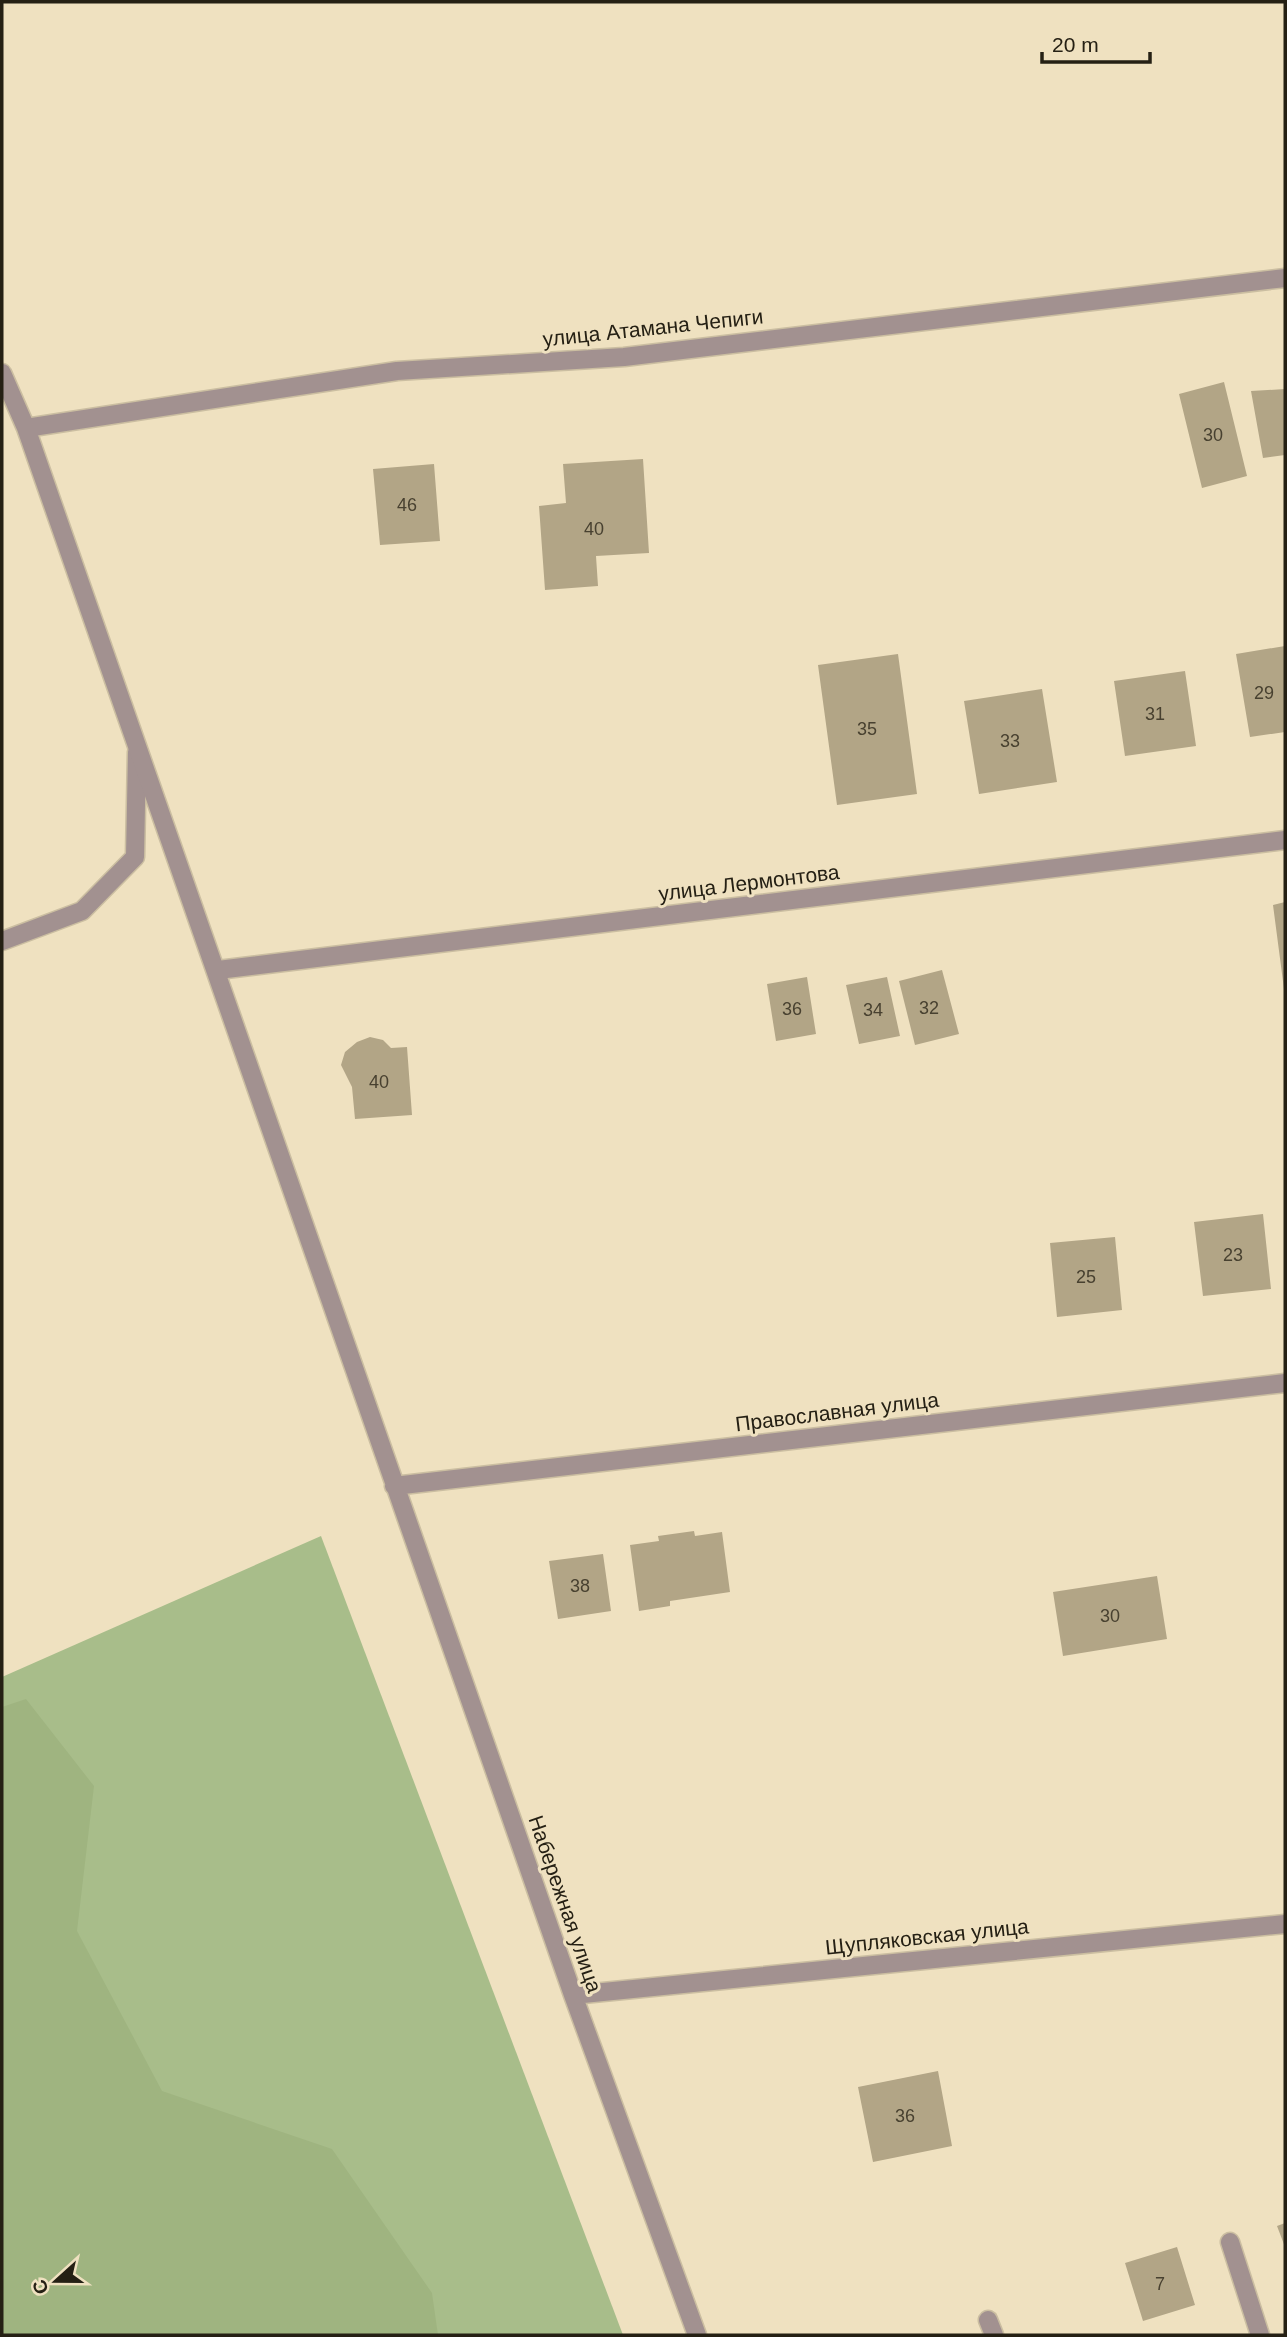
<svg xmlns="http://www.w3.org/2000/svg" width="1287" height="2337" font-family="Helvetica,sans-serif">
  <rect width="100%" height="100%" fill="#efe1c0"/>
  <path fill="#a8bd8a" d="M 321,1536 L 623,2335 L 2,2335 L 2,1677 Z"/>
  <path fill="#9fb480" d="M 26,1699 L 94,1786 L 77,1931 L 162,2091 L 332,2149 L 432,2293 L 438,2335 L 2,2335 L 2,1707 Z"/>
  <path fill="#b2a586" d="M 1224,382 L 1247,476 L 1202,488 L 1179,394 Z
    M 1285,389 L 1285,455 L 1263,458 L 1251,391 Z
    M 643,459 L 649,553 L 596,556 L 598,586 L 545,590 L 539,506 L 566,503 L 563,464 Z
    M 434,464 L 440,541 L 380,545 L 373,469 Z
    M 1285,646 L 1285,732 L 1250,737 L 1236,654 Z
    M 898,654 L 917,794 L 837,805 L 818,665 Z
    M 1185,671 L 1196,746 L 1125,756 L 1114,681 Z
    M 1042,689 L 1057,782 L 979,794 L 964,701 Z
    M 1285,902 L 1285,989 L 1284,989 L 1273,905 Z
    M 942,970 L 959,1034 L 915,1045 L 899,981 Z
    M 807,977 L 816,1034 L 776,1041 L 767,984 Z
    M 887,977 L 900,1036 L 859,1044 L 846,985 Z
    M 370,1037 L 383,1040 L 391,1048 L 407,1047 L 412,1115 L 355,1119 L 352,1087 L 341,1065 L 345,1052 L 357,1042 Z
    M 1263,1214 L 1271,1289 L 1203,1296 L 1194,1222 Z
    M 1115,1237 L 1122,1310 L 1057,1317 L 1050,1243 Z
    M 694,1531 L 695,1536 L 722,1532 L 730,1592 L 670,1601 L 670,1606 L 639,1611 L 630,1545 L 659,1541 L 658,1536 Z
    M 603,1554 L 611,1611 L 558,1619 L 549,1561 Z
    M 1157,1576 L 1167,1639 L 1063,1656 L 1053,1592 Z
    M 938,2071 L 952,2146 L 873,2162 L 858,2087 Z
    M 1285,2223 L 1285,2247 L 1277,2226 Z
    M 1177,2247 L 1195,2305 L 1143,2321 L 1125,2263 Z"/>
  <g fill="none" stroke-linecap="round" stroke-linejoin="round">
    <defs>
      <path id="lane" d="M 2,941 L 82,911 L 135,857 L 137,752"/>
      <path id="street" d="M 2,373 L 26,428 L 573,1995 L 697,2335
        M 26,428 L 397,371 L 624,357 L 1285,278
        M 218,970 L 1285,840
        M 394,1486 L 1285,1383
        M 573,1995 L 1285,1924
        M 1230,2242 L 1260,2335
        M 988,2320 L 994,2335"/>
    </defs>
    <use href="#lane" stroke="#cbbea1" stroke-width="21"/>
    <use href="#street" stroke="#cbbea1" stroke-width="21"/>
    <use href="#lane" stroke="#a29190" stroke-width="18"/>
    <use href="#street" stroke="#a29190" stroke-width="18"/>
  </g>
  <g text-anchor="middle" stroke-width="6" stroke-linejoin="round" paint-order="stroke">
    <g font-size="18" fill="#484130">
      <text x="1213" y="441">30</text>
      <text x="407" y="511">46</text>
      <text x="594" y="535">40</text>
      <text x="1264" y="699">29</text>
      <text x="1155" y="720">31</text>
      <text x="867" y="735">35</text>
      <text x="1010" y="747">33</text>
      <text x="929" y="1014">32</text>
      <text x="792" y="1015">36</text>
      <text x="873" y="1016">34</text>
      <text x="379" y="1088">40</text>
      <text x="1233" y="1261">23</text>
      <text x="1086" y="1283">25</text>
      <text x="580" y="1592">38</text>
      <text x="1110" y="1622">30</text>
      <text x="905" y="2122">36</text>
      <text x="1160" y="2290">7</text>
    </g>
    <g font-size="21" fill="#252014" stroke="#efe1c0">
      <text transform="translate(653 328) rotate(-6)" y="7">улица Атамана Чепиги</text>
      <text transform="translate(749 883) rotate(-7)" y="7">улица Лермонтова</text>
      <text transform="translate(837 1412) rotate(-7)" y="7">Православная улица</text>
      <text transform="translate(565 1904) rotate(71)" y="7">Набережная улица</text>
      <text transform="translate(927 1937) rotate(-6)" y="7">Щупляковская улица</text>
    </g>
  </g>
  <rect width="1287" height="2337" fill="none" stroke="#252014" stroke-width="7"/>
  <g transform="translate(56 2281) rotate(249)" stroke="#efe1c0" stroke-width="5" paint-order="stroke">
  <path d="M0-5L12 26L0 18L-12 26Z" fill="#252014"/>
  <text y="-10" font-size="19" font-weight="bold" text-anchor="middle" fill="#252014">С</text>
  </g>
  <path d="M1042 52v10h108v-10" fill="none" stroke="#252014" stroke-width="3.5"/>
  <text x="1052" y="52" font-size="21" fill="#252014" stroke="#efe1c0" stroke-width="5" paint-order="stroke">20 m</text>
</svg>
